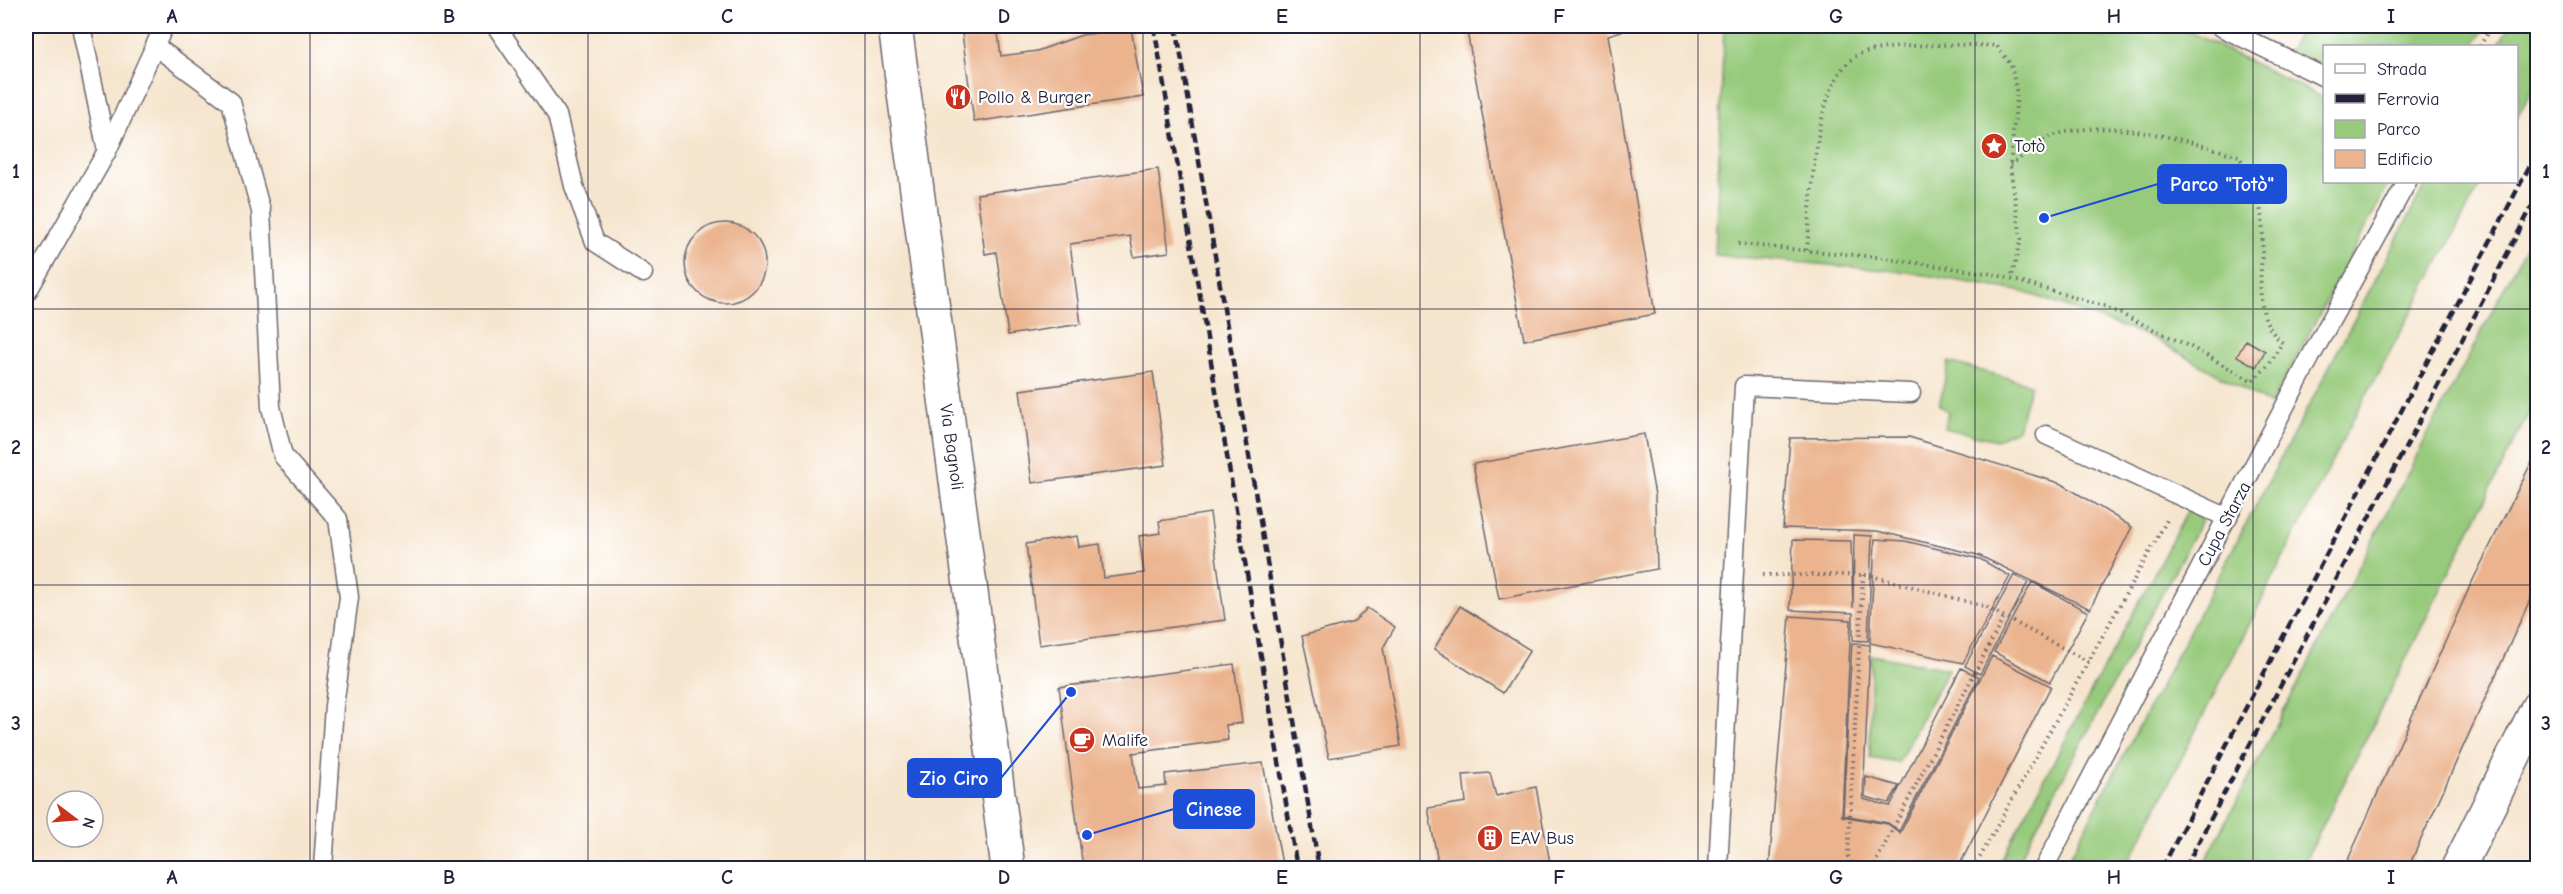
<svg xmlns="http://www.w3.org/2000/svg" width="2563" height="894" font-family="'Comic Neue',sans-serif">
  <rect width="100%" height="100%" fill="#fff"/>
  <filter id="ink" filterUnits="userSpaceOnUse"><feTurbulence type="fractalNoise" baseFrequency=".0167" numOctaves="2"/><feDisplacementMap in="SourceGraphic" scale="12" xChannelSelector="R" yChannelSelector="G"/><feConvolveMatrix kernelMatrix="1 2 1 2 8 2 1 2 1" color-interpolation-filters="sRGB"/></filter>
  <filter id="wash" filterUnits="userSpaceOnUse"><feTurbulence type="fractalNoise" baseFrequency=".008" numOctaves="4" result="noise"/><feDisplacementMap in="SourceGraphic" scale="24" xChannelSelector="R" yChannelSelector="G"/><feGaussianBlur stdDeviation="1.35" result="paint"/><feColorMatrix in="noise" values="0 0 0 0 0 0 0 0 0 0 0 0 0 0 0 0 0 1.4 0 .05"/><feComposite in="paint" operator="in"/></filter>
  <g filter="url(#wash)">
    <rect width="100%" height="100%" fill="#f6e5ce"/>
    <path fill="#97ca7b" stroke="#5c765b" stroke-width="1.5" d="M 1724,26 L 2178,26 L 2324,98 L 2324,182 L 2390,182 L 2271,405 L 2153,338 L 2024,292 L 1907,272 L 1715,255 Z
      M 2302,26 L 2485,26 L 2474,46 L 2324,46 L 2324,74 L 2287,55 Z
      M 2509,26 L 2537,26 L 2537,80 L 2517,118 L 2516,46 L 2498,46 Z
      M 2427,182 L 2482,182 L 2354,418 L 2126,868 L 2064,868 Z
      M 2537,225 L 2537,396 L 2306,859 L 2301,868 L 2202,868 Z
      M 1949,362 L 2031,384 L 2018,429 L 1996,440 L 1944,428 L 1948,412 L 1939,405 Z
      M 2188,510 L 2203,518 L 2014,868 L 1997,868 Z
      M 1871,655 L 1948,669 L 1898,763 L 1870,758 Z"/>
    <g id="blocks">
      <path fill="#ebb48e" d="M 961,26 L 997,26 L 1001,56 L 1037,51 L 1082,35 L 1131,28 L 1143,97 L 974,122 Z
        M 1466,26 L 1639,26 L 1608,35 L 1655,314 L 1524,340 Z
        M 1158,169 L 1169,252 L 1134,257 L 1130,236 L 1070,244 L 1081,324 L 1008,335 L 996,252 L 985,254 L 977,194 Z
        M685 263a40 40 0 1 1 80 0a40 40 0 1 1-80 0Z
        M 2246,340 L 2265,351 L 2256,367 L 2237,356 Z
        M 1153,372 L 1166,465 L 1032,483 L 1020,390 Z
        M 1644,434 L 1655,495 L 1657,569 L 1499,599 L 1473,464 Z
        M 1909,437 L 2062,484 L 2132,527 L 2090,609 L 1978,555 L 1877,531 L 1783,528 L 1790,438 Z
        M 2538,449 L 2538,582 L 2408,868 L 2362,868 L 2347,862 L 2470,586 Z
        M 1210,513 L 1225,620 L 1039,645 L 1026,544 L 1077,536 L 1079,547 L 1100,544 L 1104,578 L 1144,573 L 1139,536 L 1161,533 L 1159,521 Z
        M 1854,535 L 1872,536 L 1868,641 L 1853,640 L 1853,613 L 1790,610 L 1793,540 L 1851,541 L 1853,608 Z
        M 1875,539 L 1905,541 L 1980,559 L 2010,576 L 1963,663 L 1870,643 Z
        M 2014,575 L 2028,582 L 1980,674 L 1965,666 Z
        M 2032,582 L 2088,612 L 2050,682 L 1994,652 Z
        M 1460,606 L 1530,650 L 1503,693 L 1434,649 Z
        M 1367,608 L 1395,627 L 1383,648 L 1401,746 L 1329,758 L 1302,636 L 1354,622 Z
        M 1790,616 L 1851,620 L 1842,816 L 1888,824 L 1900,833 L 1992,656 L 2051,686 L 1958,868 L 1769,868 Z
        M 1852,643 L 1870,645 L 1863,799 L 1890,806 L 1961,668 L 1979,677 L 1899,831 L 1888,823 L 1843,815 Z
        M 1234,664 L 1242,723 L 1226,725 L 1228,740 L 1133,753 L 1138,789 L 1166,786 L 1165,774 L 1263,763 L 1282,864 L 1247,868 L 1083,868 L 1059,687 Z
        M 1490,773 L 1496,796 L 1536,787 L 1551,868 L 1439,868 L 1428,808 L 1466,802 L 1463,775 Z
        M 1866,777 L 1899,786 L 1889,803 L 1865,797 Z"/>
    </g>
  </g>
  <g filter="url(#ink)">
    <use href="#blocks" fill-opacity="0" stroke="#6c666e" stroke-width="1.5"/>
    <g fill="none" stroke-linecap="round" stroke-linejoin="round">
      <defs>
        <path id="service" d="M 81,26 L 107,151
          M 496,26 L 557,115 L 574,186 L 595,242 L 643,273
          M 2219,26 L 2324,77
          M 155,46 L 231,102 L 261,211 L 271,407 L 283,456 L 338,519 L 349,597 L 334,706 L 323,868
          M 26,294 L 107,151 L 164,26
          M 2046,435 L 2228,518
          M 1718,868 L 1744,386 L 1911,393
          M 2044,868 L 2310,358 L 2407,182"/>
        <path id="minor" d="M 2458,868 L 2538,707"/>
        <path id="tertiary" d="M 895,26 L 1008,868"/>
      </defs>
      <use href="#service" stroke="#6c666e" stroke-width="21"/>
      <use href="#minor" stroke="#6c666e" stroke-width="36"/>
      <use href="#tertiary" stroke="#6c666e" stroke-width="36"/>
      <path stroke="#6c666e" stroke-width="4" stroke-dasharray="1.5 4.5" stroke-linecap="butt" d="M 2480,46 L 2491,26
        M 2010,165 C 2024,157 2037,141 2052,136 C 2108,116 2183,140 2239,156 C 2249,174 2257,191 2261,212 C 2269,255 2244,313 2284,344
        M 1738,244 L 1876,257 L 1993,274 L 2104,306 L 2191,347 L 2252,381 L 2269,365 L 2282,343
        M 1807,250 C 1812,201 1812,84 1856,56 C 1877,43 1970,44 1997,46 L 2011,65 L 2017,94 L 2010,166 L 2021,239 L 2011,279
        M 1763,575 L 1868,575 L 1984,606 L 2089,662
        M 1854,868 L 1848,856 L 1863,575
        M 1869,868 L 1874,865 L 2004,617
        M 1974,868 L 2167,520"/>
      <use href="#service" stroke="#fff" stroke-width="18"/>
      <use href="#minor" stroke="#fff" stroke-width="33"/>
      <use href="#tertiary" stroke="#fff" stroke-width="33"/>
      <path stroke="#22223b" stroke-width="4.5" stroke-dasharray="9 4.5" stroke-linecap="butt" d="M 1154,26 L 1297,868
        M 1176,26 L 1319,868
        M 2162,868 L 2538,150
        M 2185,868 L 2538,195"/>
    </g>
  </g>
  <path fill="none" stroke="#22223b" stroke-width="1.5" stroke-opacity="0.55" d="M 310,26 L 310,868M 588,26 L 588,868M 865,26 L 865,868M 1143,26 L 1143,868M 1420,26 L 1420,868M 1698,26 L 1698,868M 1975,26 L 1975,868M 2253,26 L 2253,868M 26,309 L 2538,309M 26,585 L 2538,585"/>
  <defs>
    <symbol id="restaurant-disc" viewBox="-11 -11 22 22"><circle r="9.5" fill="#c8321e" stroke="#fff"/><path d="M-5-6h1v4h1v-4h1v4h1v-4h1v5L-1.5 .5V6h-2V.5L-5-1ZM5-6V6H3V1.5H1.5Q1.5-4 5-6Z" fill="#fff"/></symbol>
    <symbol id="sight-disc" viewBox="-11 -11 22 22"><circle r="9.5" fill="#c8321e" stroke="#fff"/><path d="M0-6L1.8-2.2L6-1.7L2.9 1.2L3.7 5.4L0 3.3L-3.7 5.4L-2.9 1.2L-6-1.7L-1.8-2.2Z" fill="#fff"/></symbol>
    <symbol id="cafe-disc" viewBox="-11 -11 22 22"><circle r="9.5" fill="#c8321e" stroke="#fff"/><path d="M-5.5-4.5H6V0H3Q3 3.5 0 3.5H-2.5Q-5.5 3.5-5.5 0ZM3-3.2v2h1.7v-2ZM-6 4.5H4V6H-6Z" fill="#fff"/></symbol>
    <symbol id="building-disc" viewBox="-11 -11 22 22"><circle r="9.5" fill="#c8321e" stroke="#fff"/><path d="M-4-6H4V6H1V3H-1V6H-4ZM-2.5-4.3h1.7v1.8h-1.7ZM.8-4.3h1.7v1.8H.8ZM-2.5-1h1.7V.8h-1.7ZM.8-1h1.7V.8H.8Z" fill="#fff"/></symbol>
  </defs>
  <g fill-rule="evenodd">
    <use href="#restaurant-disc" x="943" y="82" width="30" height="30"/>
    <use href="#sight-disc" x="1979" y="131" width="30" height="30"/>
    <use href="#cafe-disc" x="1067" y="725" width="30" height="30"/>
    <use href="#building-disc" x="1475" y="823" width="30" height="30"/>
  </g>
  <g text-anchor="middle" stroke-width="4.5" stroke-linejoin="round" paint-order="stroke">
    <g font-size="18" fill="#22223b" stroke="#fff" text-anchor="start">
      <text x="978" y="103">Pollo &amp; Burger</text>
      <text x="2014" y="152">Totò</text>
      <text x="1102" y="746">Malife</text>
      <text x="1510" y="844">EAV Bus</text>
    </g>
    <g font-size="18" fill="#22223b" stroke="#fff">
      <text transform="translate(952 447) rotate(82)" y="6">Via Bagnoli</text>
      <text transform="translate(2224 524) rotate(-62)" y="6">Cupa Starza</text>
    </g>
  </g>
  <path fill="none" stroke="#1d4ed8" stroke-width="2" d="M2044 218L2158 184M1071 692L1001 778M1087 835L1174 809"/>
  <g fill="#1d4ed8" stroke="#fff" stroke-width="2">
    <circle cx="2044" cy="218" r="6"/>
    <circle cx="1071" cy="692" r="6"/>
    <circle cx="1087" cy="835" r="6"/>
  </g>
  <g fill="#1d4ed8" stroke="#1d4ed8" stroke-width="2">
    <rect x="2158" y="165" width="128" height="38" rx="6"/>
    <rect x="908" y="759" width="93" height="38" rx="6"/>
    <rect x="1174" y="790" width="80" height="38" rx="6"/>
  </g>
  <g font-size="20" text-anchor="middle" font-weight="bold" fill="#fff">
    <text x="2222" y="191">Parco "Totò"</text>
    <text x="954" y="785">Zio Ciro</text>
    <text x="1214" y="816">Cinese</text>
  </g>
  <rect width="2563" height="894" fill="none" stroke="#fff" stroke-width="66"/>
  <rect x="2323" y="45" width="195" height="138" fill="#ffffff" stroke="#a7a7b1" stroke-width="1.5"/>
  <rect x="2335" y="64" width="30" height="9" fill="#ffffff" stroke="#a7a7b1" stroke-width="1.5"/>
  <text x="2377" y="75" font-size="18" fill="#22223b">Strada</text>
  <rect x="2335" y="94" width="30" height="9" fill="#22223b" stroke="#a7a7b1" stroke-width="1.5"/>
  <text x="2377" y="105" font-size="18" fill="#22223b">Ferrovia</text>
  <rect x="2335" y="120" width="30" height="18" fill="#97ca7b" stroke="#a7a7b1" stroke-width="1.5"/>
  <text x="2377" y="135" font-size="18" fill="#22223b">Parco</text>
  <rect x="2335" y="150" width="30" height="18" fill="#ebb48e" stroke="#a7a7b1" stroke-width="1.5"/>
  <text x="2377" y="165" font-size="18" fill="#22223b">Edificio</text>
  <g transform="translate(75 819) rotate(106)"><circle r="28" fill="#ffffff" stroke="#a7a7b1" stroke-width="1.5"/>
  <path d="M0-4.5L10 22L0 15L-10 22Z" fill="#c8321e"/>
  <text y="-9" font-size="16" font-weight="bold" text-anchor="middle" fill="#22223b">N</text>
  </g>
  <rect x="33" y="33" width="2497" height="828" fill="none" stroke="#22223b" stroke-width="2"/>
  <g font-size="20" text-anchor="middle" font-weight="bold" fill="#22223b">
    <text x="172" y="23">A</text>
    <text x="449" y="23">B</text>
    <text x="727" y="23">C</text>
    <text x="1004" y="23">D</text>
    <text x="1282" y="23">E</text>
    <text x="1559" y="23">F</text>
    <text x="1836" y="23">G</text>
    <text x="2114" y="23">H</text>
    <text x="2391" y="23">I</text>
    <text x="16" y="178">1</text>
    <text x="2546" y="178">1</text>
    <text x="16" y="454">2</text>
    <text x="2546" y="454">2</text>
    <text x="16" y="730">3</text>
    <text x="2546" y="730">3</text>
    <text x="172" y="884">A</text>
    <text x="449" y="884">B</text>
    <text x="727" y="884">C</text>
    <text x="1004" y="884">D</text>
    <text x="1282" y="884">E</text>
    <text x="1559" y="884">F</text>
    <text x="1836" y="884">G</text>
    <text x="2114" y="884">H</text>
    <text x="2391" y="884">I</text>
  </g>
</svg>
